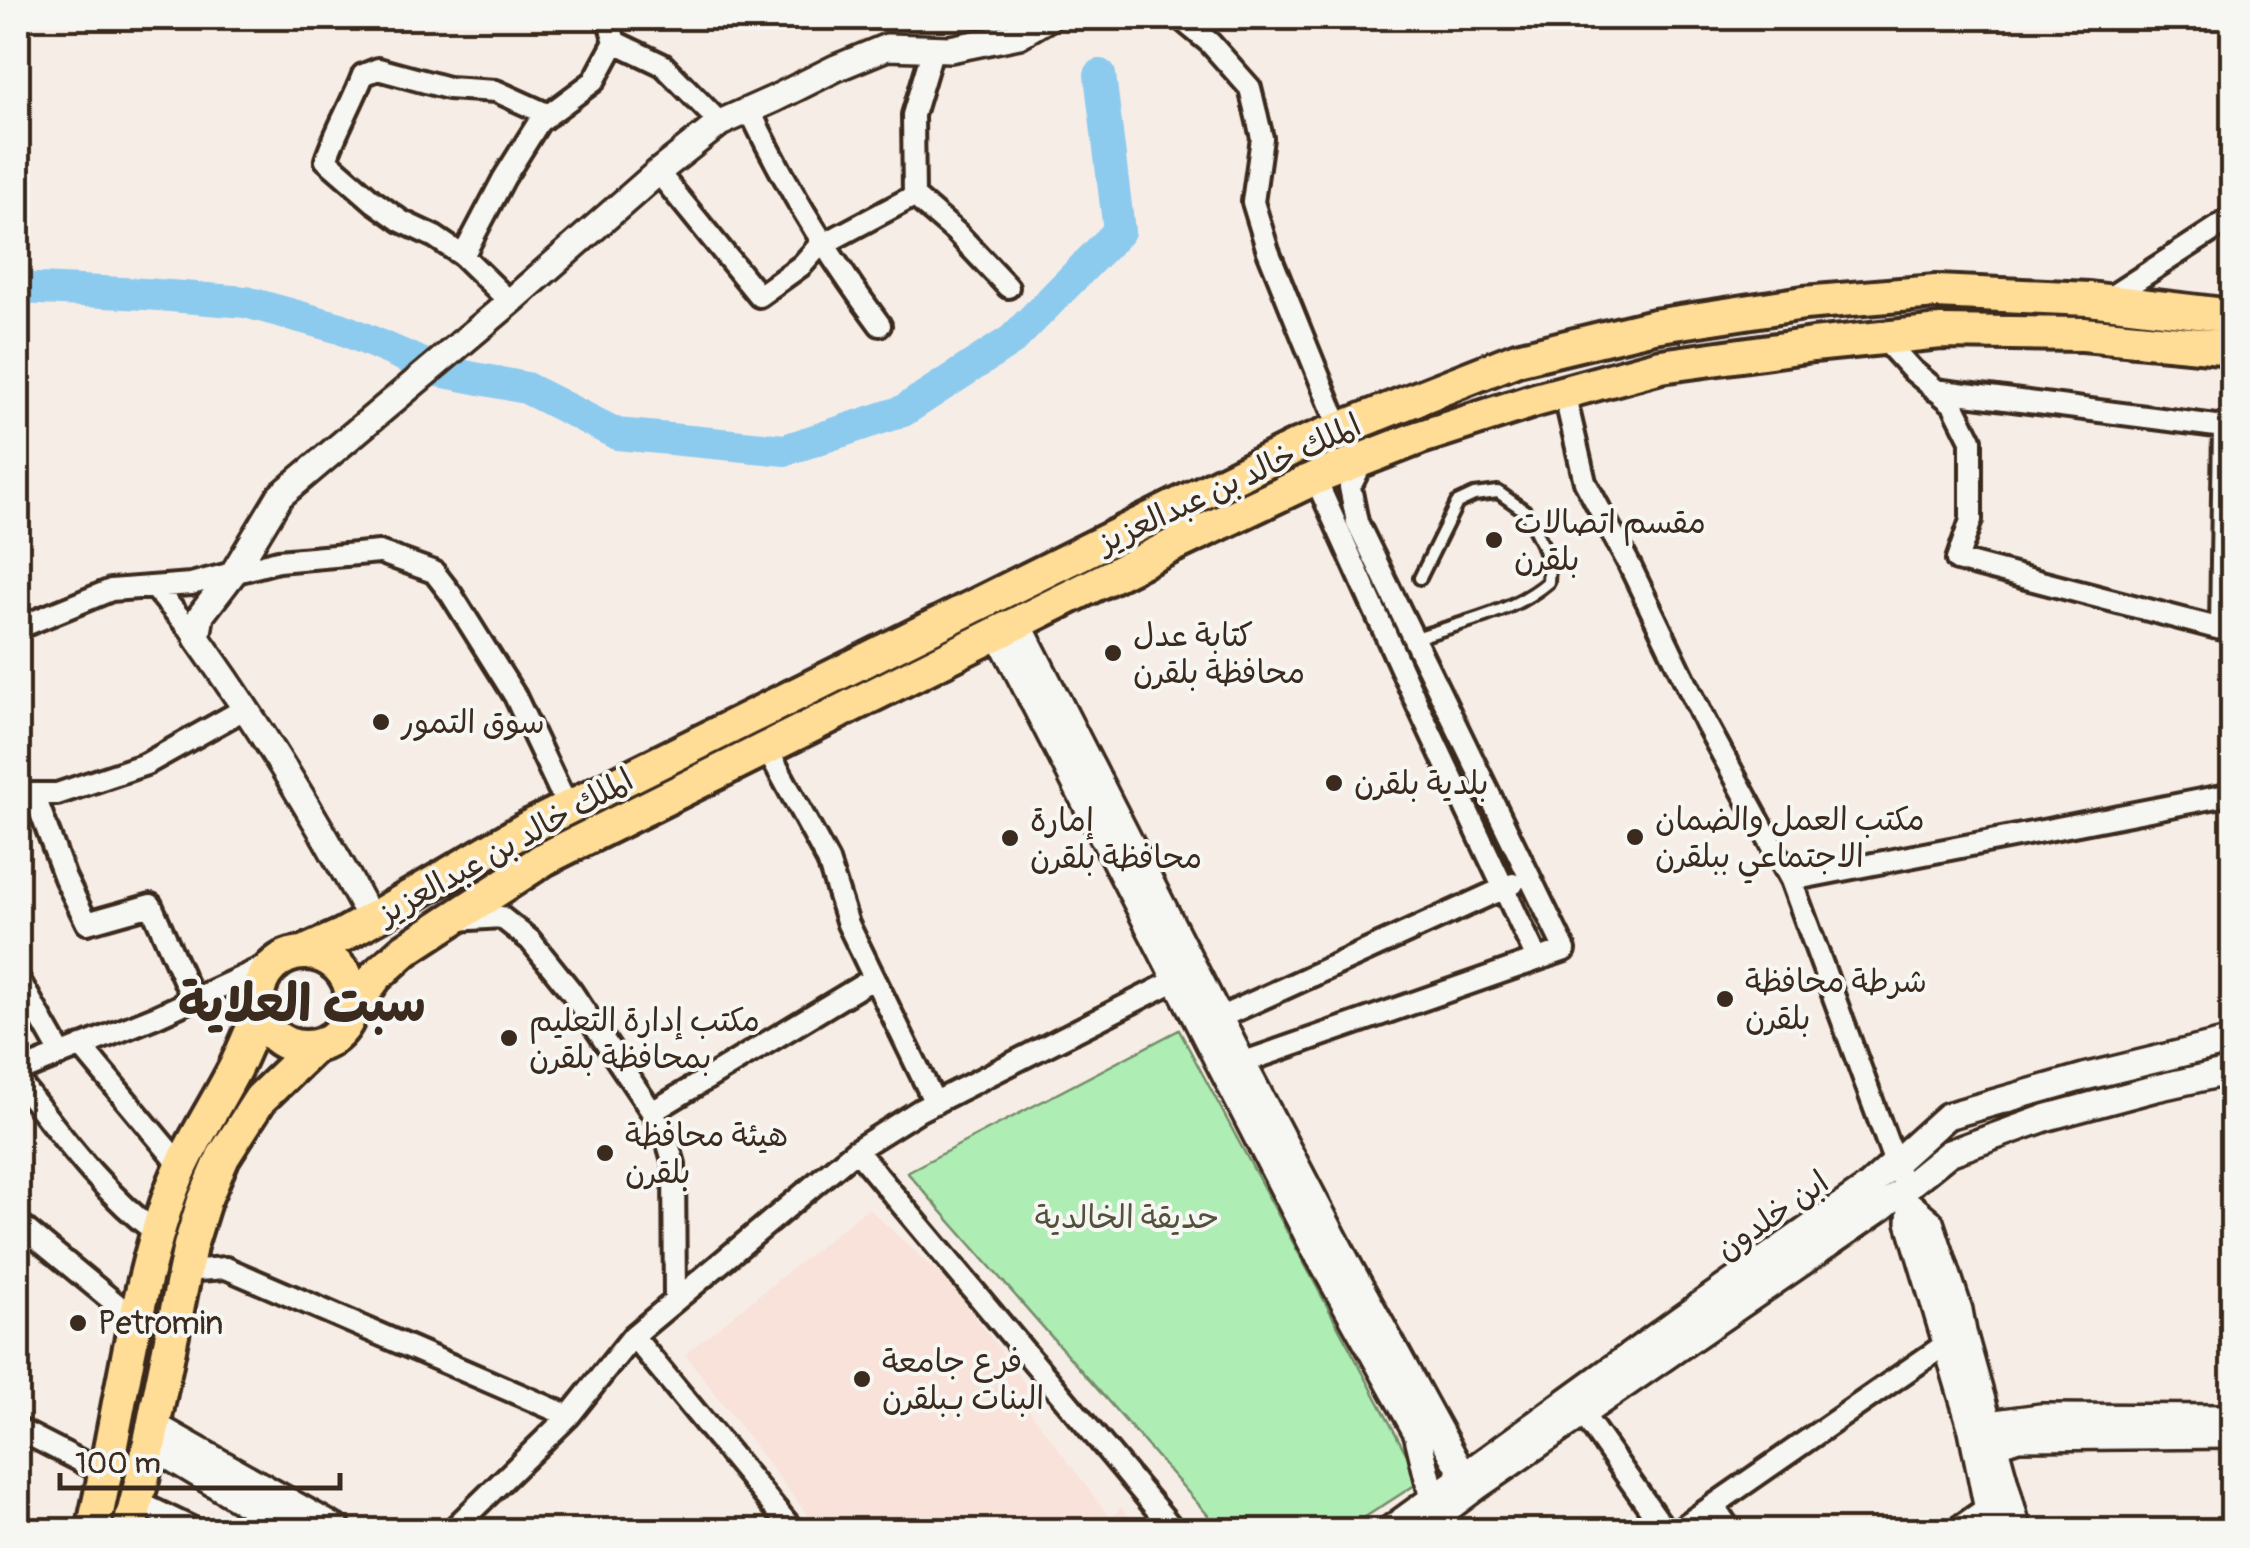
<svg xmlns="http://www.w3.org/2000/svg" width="2250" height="1548" font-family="Pangolin,'Playpen Sans Arabic',sans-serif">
  <rect width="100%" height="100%" fill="#f7ede7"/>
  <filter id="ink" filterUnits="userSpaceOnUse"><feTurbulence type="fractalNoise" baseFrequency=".01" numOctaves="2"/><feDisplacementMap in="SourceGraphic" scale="20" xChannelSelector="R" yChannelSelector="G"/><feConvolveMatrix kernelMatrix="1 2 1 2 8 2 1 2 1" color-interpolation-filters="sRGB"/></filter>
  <g filter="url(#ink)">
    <path fill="#f8e2da" d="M 868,1208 L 953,1287 L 1039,1403 L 1030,1411 L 1111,1519 L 1121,1507 L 1139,1530 L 819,1530 L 685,1354 Z"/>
    <path fill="#aeedb4" stroke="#748c69" stroke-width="2.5" d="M 1179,1030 L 1421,1481 L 1345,1530 L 1221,1530 L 907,1172 Z"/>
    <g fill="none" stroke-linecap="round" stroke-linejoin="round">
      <path stroke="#8dcbee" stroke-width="32" d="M 18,288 L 145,294 L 246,302 L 340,328 L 439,371 L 526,388 L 617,434 L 785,450 L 903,411 L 1012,340 L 1119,231 L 1100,75"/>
      <defs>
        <path id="service" d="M 1413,639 C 1458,623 1511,614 1548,582 L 1549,565 L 1542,544 L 1525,511 L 1498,492 L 1474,495 L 1457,503 L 1420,578"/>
        <path id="minor" d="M 608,18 L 615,42
          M 1180,18 L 1210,43 L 1250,88 L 1262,138 L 1253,202 L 1268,251 L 1340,429
          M 749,109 C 785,185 830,258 880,325
          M 658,172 L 759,296 L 802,265 L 818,247 L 914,196 L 913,115 L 933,48
          M 914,196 L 957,233 L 1008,287
          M 463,256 L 435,237 L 401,221 L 373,201 L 326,160 C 336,130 352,104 363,75 L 378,69 L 448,88 L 496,91 L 549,115
          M 2106,300 L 2232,218
          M 510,302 L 463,256 L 504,178 L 539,122 L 594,81 L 615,42 L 663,65 L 720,123
          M 1883,338 L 1912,370 L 1953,404 L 1971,440 L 1971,520 L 1957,560 L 2221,629 L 2224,427 L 1935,390
          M 1564,392 L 1585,482 L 1629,564 L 1705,722 L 1791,880 L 1899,1174
          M 1315,478 L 1418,706 L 1537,959
          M 154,587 L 197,638
          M 18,628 L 111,590 L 191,584 L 278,561 L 379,552 L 434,572 L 451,594 L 515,696 L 568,808
          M 766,747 L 828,861 L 848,924 L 935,1103
          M 34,794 L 65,878 L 87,923 L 151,905 L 193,1000
          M 18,796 L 34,794 L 57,794 L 146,764 L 246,708
          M 1791,880 L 2232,794
          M 456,920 L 501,917 L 530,940 L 571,991 L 652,1112 L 666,1137 L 674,1164 L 675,1300
          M 18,978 L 61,1054
          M 1208,1023 L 1513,884
          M 81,1046 L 181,1166
          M 1230,1067 L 1565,950 L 1357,522 L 1350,487 L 1364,459
          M 18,1072 L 157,1016 L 288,956
          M 18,1080 C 61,1135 101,1192 158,1234
          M 652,1112 L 874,978
          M 856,1150 L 1174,1530
          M 18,1223 L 137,1321
          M 185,1271 L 226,1268 L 569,1416
          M 633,1336 L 793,1530
          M 1583,1414 L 1665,1530
          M 18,1429 L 106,1474
          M 136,1501 L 196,1530
          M 1714,1506 L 1730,1530
          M 452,1530 L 569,1416 L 633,1336 L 856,1150 L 920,1110 L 1188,974
          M 1678,1530 L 1956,1337
          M 1955,1530 L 1998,1500"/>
        <path id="tertiary" d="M 1018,623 L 1242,1062 L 1351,1270 L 1464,1476
          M 998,633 L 1313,1246 L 1417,1433 L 1433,1499
          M 371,920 C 319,822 261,728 197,638 L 201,615 L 234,572 L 280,496 L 510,302 L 658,172 L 720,123 L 774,99 L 836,68 L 887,47 L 950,49 L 1019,35 L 1048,18
          M 1911,1206 L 1930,1222 L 1959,1310 L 1963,1332 L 2018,1530
          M 1911,1206 L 1910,1222 L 1972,1430 L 1992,1530
          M 154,1425 L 339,1530
          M 1974,1429 L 1988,1424 L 2041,1417 L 2232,1418
          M 150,1445 L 291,1530
          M 1991,1446 L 2018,1437 L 2232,1435
          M 1389,1530 L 1680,1319 L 1868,1187 L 1947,1116 L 2084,1077 L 2232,1041
          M 1419,1530 L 1478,1486 L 1881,1208 L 1949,1153 L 2048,1117 L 2156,1088 L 2232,1071"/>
        <path id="trunk" d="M 305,952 L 343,935 L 384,912 L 529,827 L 1297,446 L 1517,359 L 1654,326 L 1804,303 L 1936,292 L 2089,299 L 2232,316
          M258 1000a47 47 0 1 1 94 0a47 47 0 1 1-94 0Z
          M 350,1012 L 376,976 L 405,950 L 544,859 L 1170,547 L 1315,478 L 1418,438 L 1536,400 L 1661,366 L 1813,345 L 1941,332 L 2083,334 L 2232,348
          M 93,1530 C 119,1420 132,1304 169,1197 C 185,1151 213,1111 235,1068 C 244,1050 251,1031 260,1012
          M 129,1530 L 143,1476 L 190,1246 L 204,1201 L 223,1157 L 260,1099 L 314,1047"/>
      </defs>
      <use href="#service" stroke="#3b2a1e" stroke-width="18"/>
      <use href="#minor" stroke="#3b2a1e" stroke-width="28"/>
      <use href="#tertiary" stroke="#3b2a1e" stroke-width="32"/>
      <use href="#trunk" stroke="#3b2a1e" stroke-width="40"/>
      <use href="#service" stroke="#f6f6f2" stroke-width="10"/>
      <use href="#minor" stroke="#f6f6f2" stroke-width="20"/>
      <use href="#tertiary" stroke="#f6f6f2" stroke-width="25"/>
      <use href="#trunk" stroke="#ffdd96" stroke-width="32"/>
    </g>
  </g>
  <g fill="#3b2a1e" stroke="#f6f6f2" stroke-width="4">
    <circle cx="1494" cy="540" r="10"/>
    <circle cx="1113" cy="653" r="10"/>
    <circle cx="381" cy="722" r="10"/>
    <circle cx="1334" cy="783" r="10"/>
    <circle cx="1635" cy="837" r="10"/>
    <circle cx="1010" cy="838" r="10"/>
    <circle cx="1725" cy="999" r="10"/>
    <circle cx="509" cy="1038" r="10"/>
    <circle cx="605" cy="1153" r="10"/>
    <circle cx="78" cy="1323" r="10"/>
    <circle cx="862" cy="1379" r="10"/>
  </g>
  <g text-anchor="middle" stroke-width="8" stroke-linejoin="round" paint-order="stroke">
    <g font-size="32" fill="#3b2a1e" stroke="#f6f6f2">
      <text transform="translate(1229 483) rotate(-25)" y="11">الملك خالد بن عبدالعزيز</text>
      <text transform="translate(505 846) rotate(-29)" y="11">الملك خالد بن عبدالعزيز</text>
      <text transform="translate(1772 1215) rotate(-35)" y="11">ابن خلدون</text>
    </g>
    <g font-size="32" fill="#3b2a1e" stroke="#f6f6f2" text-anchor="start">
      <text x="1514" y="533">مقسم اتصالات<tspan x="1514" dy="37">بلقرن</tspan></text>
      <text x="1133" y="646">كتابة عدل<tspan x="1133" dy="37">محافظة بلقرن</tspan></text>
      <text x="401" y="733">سوق التمور</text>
      <text x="1354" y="794">بلدية بلقرن</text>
      <text x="1655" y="830">مكتب العمل والضمان<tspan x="1655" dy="37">الاجتماعي ببلقرن</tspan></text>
      <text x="1030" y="831">إمارة<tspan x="1030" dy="37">محافظة بلقرن</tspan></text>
      <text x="1745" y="992">شرطة محافظة<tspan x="1745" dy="37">بلقرن</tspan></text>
      <text x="529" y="1031">مكتب إدارة التعليم<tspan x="529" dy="37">بمحافظة بلقرن</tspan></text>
      <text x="625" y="1146">هيئة محافظة<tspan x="625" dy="37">بلقرن</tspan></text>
      <text x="98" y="1334">Petromin</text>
      <text x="882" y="1372">فرع جامعة<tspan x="882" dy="37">البنات بـبلقرن</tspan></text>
    </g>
    <g font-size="32" fill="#52513c" stroke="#f6f6f2">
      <text x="1127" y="1228">حديقة الخالدية</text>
    </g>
    <g font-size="52" font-weight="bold" fill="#3b2a1e" stroke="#f6f6f2">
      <text x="302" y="1021">سبت العلاية</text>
    </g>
  </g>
  <rect width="2250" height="1548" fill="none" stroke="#f6f6f2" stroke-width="60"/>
  <rect x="30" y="30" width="2190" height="1488" fill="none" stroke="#3b2a1e" stroke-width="4" filter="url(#ink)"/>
  <path d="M60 1473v15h280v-15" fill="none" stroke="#3b2a1e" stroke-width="5"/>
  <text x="75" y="1473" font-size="30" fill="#3b2a1e" stroke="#f6f6f2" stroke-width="8" paint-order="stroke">100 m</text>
</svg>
